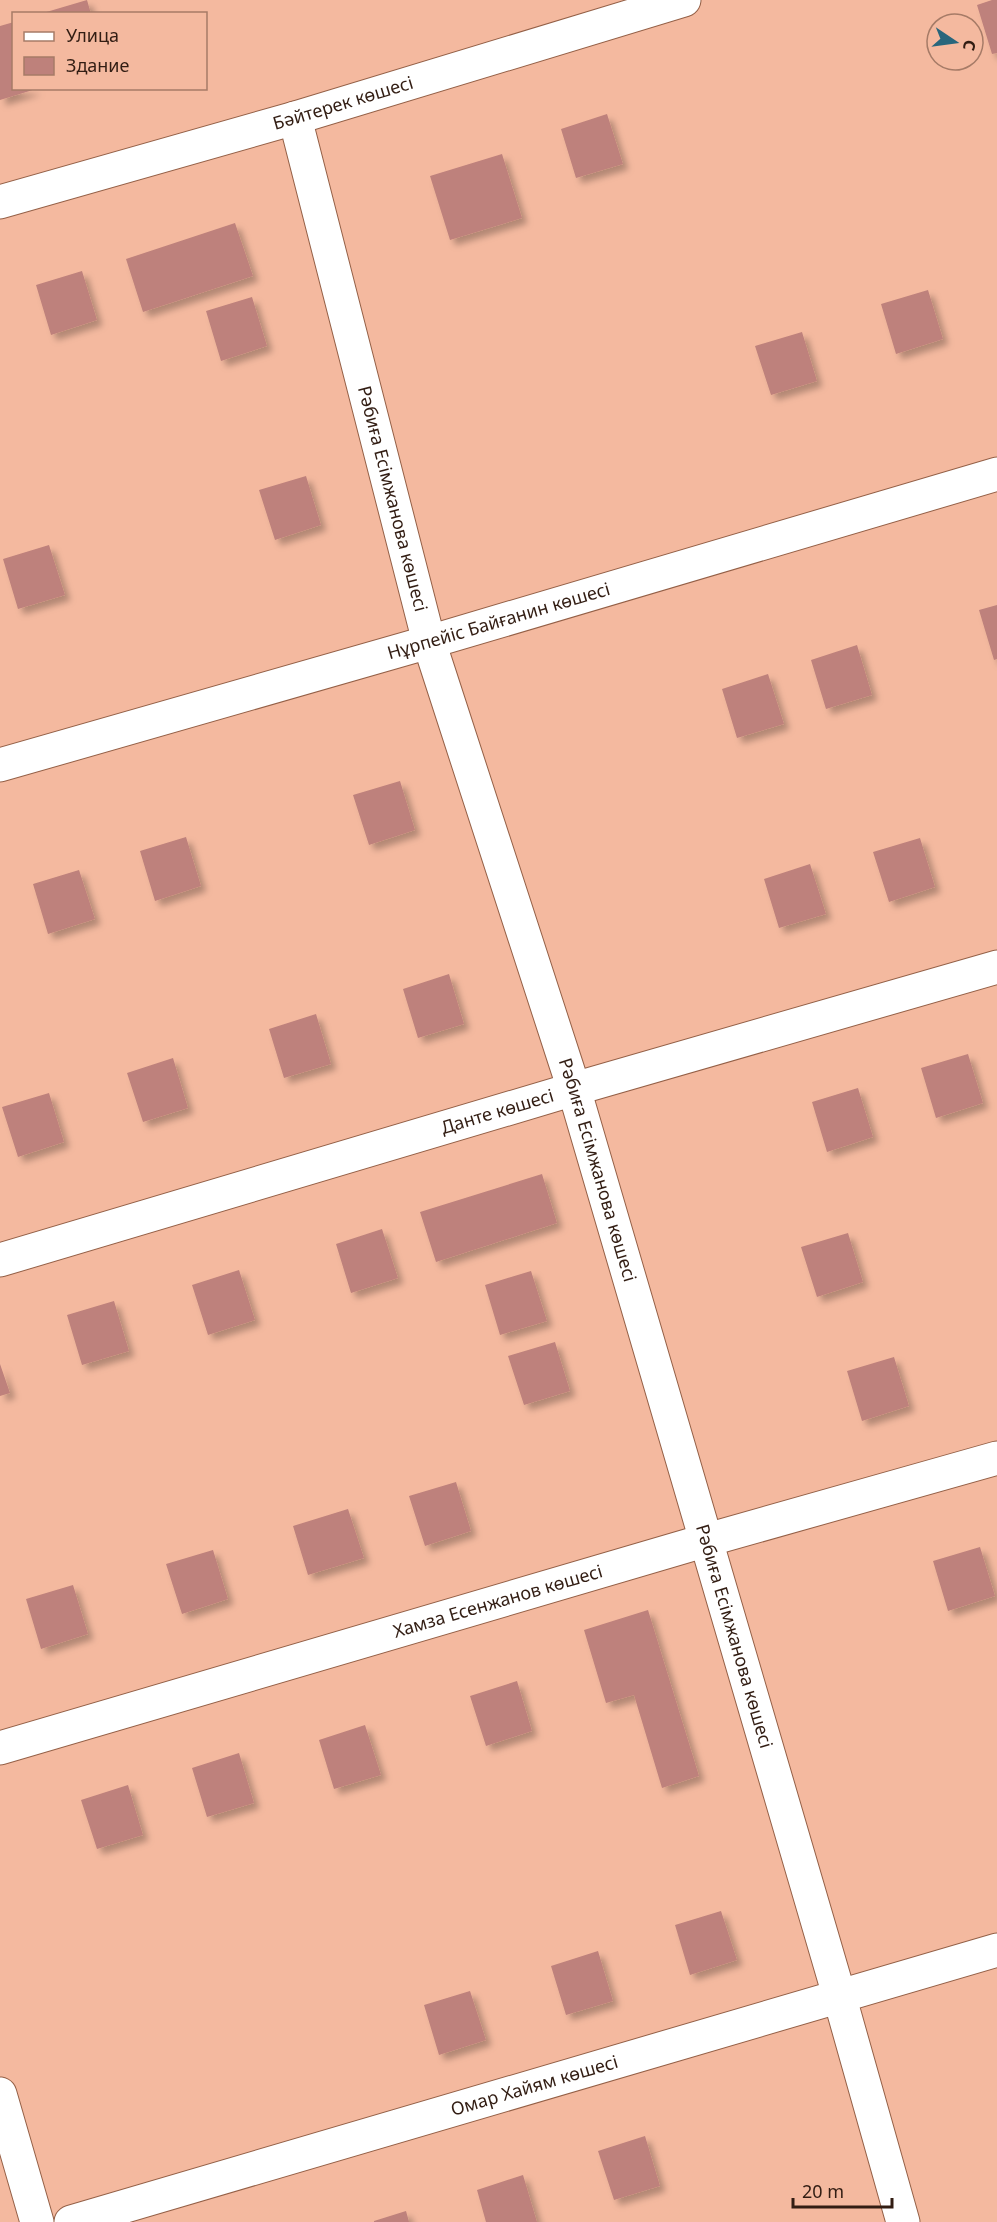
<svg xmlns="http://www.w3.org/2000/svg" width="997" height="2222" font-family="'Noto Sans',sans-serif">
  <defs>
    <filter id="shadow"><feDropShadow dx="5.5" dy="5.5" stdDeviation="3" flood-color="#0004"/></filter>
  </defs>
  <rect width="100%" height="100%" fill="#f4b99f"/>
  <path fill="#be817b" filter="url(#shadow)" d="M 87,0 L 91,14 L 44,14 L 43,13 Z
    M 992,0 L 997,0 L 997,53 L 992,54 L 977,5 Z
    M 14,22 L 14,88 L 36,89 L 0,100 L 0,26 Z
    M 607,114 L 623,164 L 576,178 L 561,129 Z
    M 502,154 L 522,218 L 450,240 L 430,176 Z
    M 235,223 L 253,276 L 143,312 L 126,259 Z
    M 82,271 L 97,320 L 51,335 L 36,285 Z
    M 928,290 L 943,339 L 896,354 L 881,304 Z
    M 252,297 L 267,346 L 221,361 L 206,311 Z
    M 802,332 L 817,381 L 771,395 L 755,346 Z
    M 306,476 L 321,525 L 275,540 L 259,490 Z
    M 49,545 L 65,595 L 18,609 L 3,559 Z
    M 997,605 L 997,659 L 994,660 L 979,610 Z
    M 857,645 L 872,695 L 826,709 L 811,660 Z
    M 768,674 L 784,724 L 737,738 L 722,689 Z
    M 400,781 L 415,830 L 369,845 L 353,795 Z
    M 186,837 L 201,886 L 155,901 L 140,851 Z
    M 920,838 L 935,887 L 889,902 L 873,852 Z
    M 810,864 L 826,914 L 779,928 L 764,879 Z
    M 79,870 L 95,919 L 48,934 L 33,884 Z
    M 449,974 L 464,1024 L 418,1038 L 403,989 Z
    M 316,1014 L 331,1064 L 284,1078 L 269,1029 Z
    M 968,1054 L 983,1103 L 936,1118 L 921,1068 Z
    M 173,1058 L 188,1108 L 143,1122 L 127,1073 Z
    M 858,1088 L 873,1137 L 827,1152 L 812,1102 Z
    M 49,1093 L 64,1142 L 18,1157 L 2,1107 Z
    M 542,1174 L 557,1223 L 436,1262 L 420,1212 Z
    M 382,1229 L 398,1278 L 351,1293 L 336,1244 Z
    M 848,1233 L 863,1282 L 817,1297 L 801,1247 Z
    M 239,1270 L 255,1320 L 208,1335 L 192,1285 Z
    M 531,1271 L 547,1321 L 500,1335 L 485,1285 Z
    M 114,1301 L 129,1351 L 82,1365 L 67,1315 Z
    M 555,1342 L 570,1391 L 524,1405 L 508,1356 Z
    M 894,1357 L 909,1406 L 862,1421 L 847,1371 Z
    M 0,1364 L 10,1393 L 0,1396 Z
    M 456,1482 L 471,1531 L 425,1546 L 409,1496 Z
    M 348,1509 L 364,1558 L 308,1575 L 293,1526 Z
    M 980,1547 L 995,1596 L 948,1611 L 933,1561 Z
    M 213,1550 L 228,1599 L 182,1614 L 166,1564 Z
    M 73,1585 L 88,1634 L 41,1649 L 26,1599 Z
    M 648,1610 L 699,1776 L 662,1788 L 634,1695 L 606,1703 L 584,1630 Z
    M 517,1681 L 532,1731 L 486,1746 L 470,1696 Z
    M 365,1725 L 381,1775 L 334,1789 L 319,1740 Z
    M 239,1753 L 254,1803 L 207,1817 L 192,1768 Z
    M 128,1785 L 143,1835 L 97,1849 L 81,1800 Z
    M 721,1911 L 737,1960 L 690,1975 L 675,1925 Z
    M 598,1951 L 613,2001 L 566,2015 L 551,1966 Z
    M 470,1991 L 486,2040 L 439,2055 L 424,2005 Z
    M 645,2136 L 660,2186 L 614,2200 L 598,2151 Z
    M 523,2175 L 537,2222 L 486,2222 L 477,2190 Z
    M 406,2211 L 409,2222 L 374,2222 L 374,2221 Z"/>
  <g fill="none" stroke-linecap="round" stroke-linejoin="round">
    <defs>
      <g id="minor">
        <path id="s1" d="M 295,118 L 429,642 L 574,1089 L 839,1995 L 903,2222"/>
        <path id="s2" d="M 0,202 L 295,118 L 684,0"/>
        <path id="s3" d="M 0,765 L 429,642 L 997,474"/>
        <path id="s4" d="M 0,1260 L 574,1089 L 997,967"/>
        <path id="s5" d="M 0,1748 L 707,1540 L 997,1458"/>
        <path d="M 0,2094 L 37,2222"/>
        <path id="s6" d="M 71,2222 L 997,1950"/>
      </g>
    </defs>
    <use href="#minor" stroke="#946047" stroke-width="35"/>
    <use href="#minor" stroke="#fff" stroke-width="33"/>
  </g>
  <g text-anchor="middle" stroke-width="6" stroke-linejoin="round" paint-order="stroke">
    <g font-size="18" fill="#321d13" stroke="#f4b99f">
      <text dy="6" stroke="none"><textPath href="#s2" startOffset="357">Бәйтерек көшесі</textPath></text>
      <text dy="6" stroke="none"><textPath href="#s1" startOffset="393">Рәбиға Есімжанова көшесі</textPath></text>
      <text dy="6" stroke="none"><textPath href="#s3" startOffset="519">Нұрпейіс Байғанин көшесі</textPath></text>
      <text dy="6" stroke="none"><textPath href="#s4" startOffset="519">Данте көшесі</textPath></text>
      <text dy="6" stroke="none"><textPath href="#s1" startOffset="1095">Рәбиға Есімжанова көшесі</textPath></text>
      <text dy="6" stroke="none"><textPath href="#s5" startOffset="519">Хамза Есенжанов көшесі</textPath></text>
      <text dy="6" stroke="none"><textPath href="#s1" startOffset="1581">Рәбиға Есімжанова көшесі</textPath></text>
      <text dy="6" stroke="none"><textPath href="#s6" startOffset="483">Омар Хайям көшесі</textPath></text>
    </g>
  </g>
  <rect x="12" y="12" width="195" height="78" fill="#f4b99f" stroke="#a67b67" stroke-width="1.5"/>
  <rect x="24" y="32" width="30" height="9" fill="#ffffff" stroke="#a67b67" stroke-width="1.5"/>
  <text x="66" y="42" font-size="18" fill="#321d13">Улица</text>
  <rect x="24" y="57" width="30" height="18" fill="#be817b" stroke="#a67b67" stroke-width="1.5"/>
  <text x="66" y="72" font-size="18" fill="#321d13">Здание</text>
  <g transform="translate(955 42) rotate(103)"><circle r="28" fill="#f4b99f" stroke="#a67b67" stroke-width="1.5"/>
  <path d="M0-4.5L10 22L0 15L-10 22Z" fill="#28667c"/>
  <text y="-9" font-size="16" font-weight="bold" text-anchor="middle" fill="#321d13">С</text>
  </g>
  <path d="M793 2198v9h99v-9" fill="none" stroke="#321d13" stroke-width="3"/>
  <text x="802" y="2198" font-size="18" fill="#321d13" stroke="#f4b99f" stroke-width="4.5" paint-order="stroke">20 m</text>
</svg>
